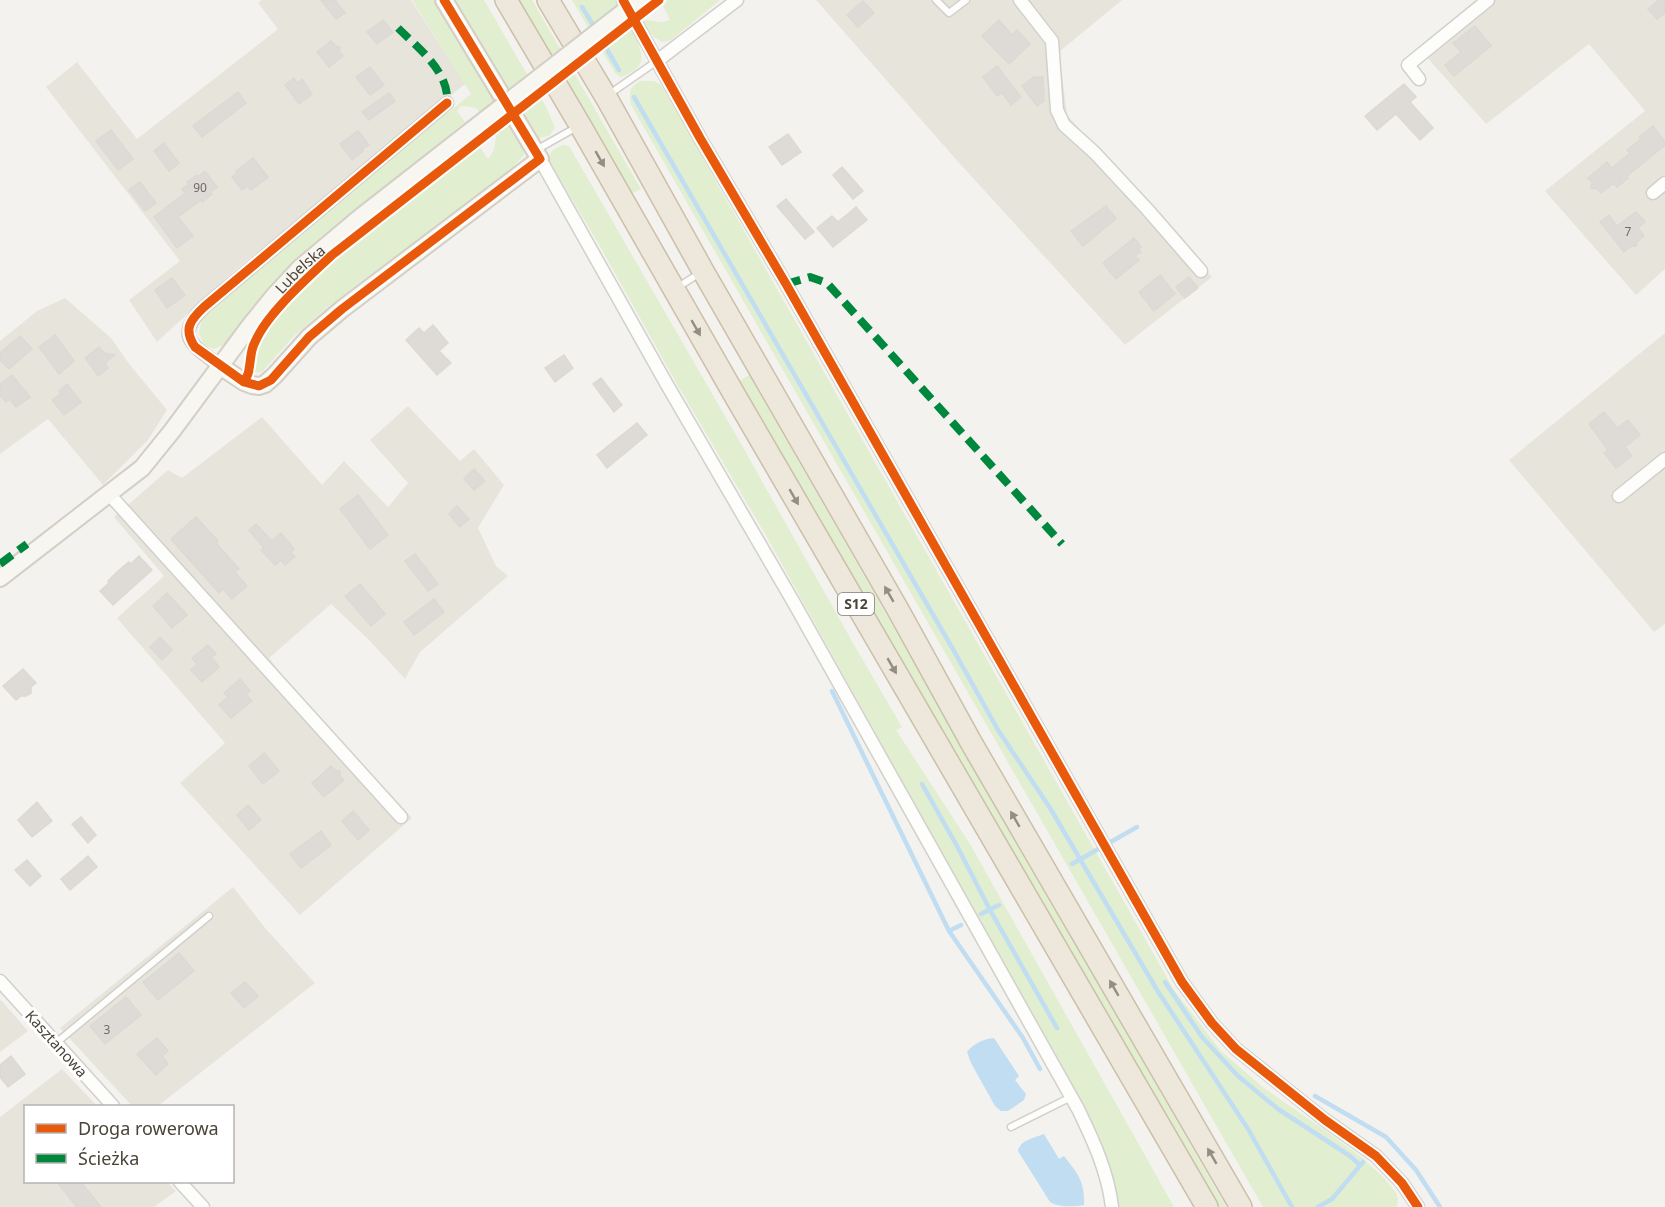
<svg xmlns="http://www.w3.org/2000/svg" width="1665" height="1207" font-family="'Noto Sans',sans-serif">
  <rect width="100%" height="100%" fill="#f4f2ee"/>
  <path fill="#e7e4dc" d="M 262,0 L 411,0 L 465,84 L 235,270 L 157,342 L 129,300 L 180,261 L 46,87 L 77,62 L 137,139 L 278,29 L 258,3 Z
    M 816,0 L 1122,0 L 1059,52 L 1067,115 L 1212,277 L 1125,345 L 953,156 Z
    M 1476,0 L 1665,0 L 1665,269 L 1636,295 L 1545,191 L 1645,111 L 1589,44 L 1486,124 L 1418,47 Z
    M 65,298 L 111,338 L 130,365 L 167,410 L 148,440 L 103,485 L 48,419 L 0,454 L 0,341 L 37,311 Z
    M 1665,333 L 1665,624 L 1654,632 L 1509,460 Z
    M 408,406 L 460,461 L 474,449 L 504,485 L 478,528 L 496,566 L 508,576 L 420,652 L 405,679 L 369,640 L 331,604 L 269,658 L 298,696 L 412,818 L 300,915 L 180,783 L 225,743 L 117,618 L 164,576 L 114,517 L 168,470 L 182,478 L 262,417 L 322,485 L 344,461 L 388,507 L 408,483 L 370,440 Z
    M 233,887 L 266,929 L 315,983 L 158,1106 L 132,1106 L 60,1028 Z
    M 0,999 L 28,1031 L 0,1052 Z
    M 62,1069 L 97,1106 L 26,1106 L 26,1182 L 167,1182 L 176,1191 L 154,1207 L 0,1207 L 0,1117 Z"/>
  <path fill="#e1eecf" d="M 412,0 L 435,0 L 523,143 L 524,155 L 508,173 L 330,305 L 294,336 L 262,372 L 254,373 L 255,370 L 252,367 L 266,330 L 309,282 L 358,240 L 472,151 L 479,146 L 488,159 L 494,150 L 496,137 L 477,109 L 471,107 L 461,106 L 457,111 L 465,122 L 305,251 L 269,289 L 226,344 L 214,349 L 204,345 L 199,333 L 202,319 L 263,266 L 442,115 L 449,112 L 471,94 Z
    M 454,0 L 484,0 L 546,107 L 555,127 L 549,136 L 539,138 L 531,132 Z
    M 519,0 L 532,0 L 641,189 L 631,194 Z
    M 572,0 L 615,0 C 622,12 648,52 640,64 C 636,71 628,74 621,77 L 615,73 Z
    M 668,0 L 720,0 L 671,40 L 662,42 L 654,37 L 643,23 L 645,20 L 662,22 L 670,20 L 663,6 Z
    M 640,81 L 654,81 L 662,86 L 1174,990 L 1221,1051 L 1264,1088 L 1326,1131 L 1361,1157 L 1384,1178 L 1396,1193 L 1398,1199 L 1397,1207 L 1263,1207 L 631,105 C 629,91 628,89 640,81 Z
    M 564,145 L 569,146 L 740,442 L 853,643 L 902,727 L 896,730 L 970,844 L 1174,1207 L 1119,1207 L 1118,1198 L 1103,1148 L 1088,1115 L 1061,1064 L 974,911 L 767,537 L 677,384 L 597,241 L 548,159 C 551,150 555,148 564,145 Z
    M 749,375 L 1226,1207 L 1212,1207 L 739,381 Z"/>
  <path fill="#c0ddf1" d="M 994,1038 L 1019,1076 L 1015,1080 L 1026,1094 L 1024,1100 L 1008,1111 L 1001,1111 L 995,1106 L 971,1063 L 967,1052 C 974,1043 984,1039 994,1038 Z
    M 1044,1134 L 1059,1159 L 1064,1156 C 1078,1174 1085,1182 1084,1205 C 1074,1207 1057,1207 1050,1202 L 1018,1151 C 1020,1140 1034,1138 1044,1134 Z"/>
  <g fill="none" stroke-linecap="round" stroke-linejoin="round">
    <path stroke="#c0ddf1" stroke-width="4.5" d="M 582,7 L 595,28
      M 599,36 L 619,70
      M 634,97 L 954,651 L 998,730 L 1050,808 L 1157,990 L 1248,1129 L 1292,1207
      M 832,691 L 949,931 L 1023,1038 L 1040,1069
      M 922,784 L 957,846 L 990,910 L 1057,1028
      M 1072,864 L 1137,827
      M 981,914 L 999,905
      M 949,931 L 961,925
      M 1165,982 L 1202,1037 L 1238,1076 L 1278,1109 L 1350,1156 L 1360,1165
      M 1315,1096 L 1386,1137 L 1416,1170 L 1440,1207
      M 1318,1207 L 1332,1199 L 1363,1162"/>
  </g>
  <path fill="#dedbd6" stroke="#dcd9d4" stroke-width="1.5" d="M 321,0 L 335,0 L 345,13 L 336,19 Z
    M 1659,0 L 1665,0 L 1665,13 L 1657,19 L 1648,9 Z
    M 863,1 L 874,13 L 858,27 L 847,15 Z
    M 383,20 L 393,32 L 377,44 L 367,32 Z
    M 999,20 L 1012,35 L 1017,30 L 1030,44 L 1009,64 L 982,36 Z
    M 1475,26 L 1491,46 L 1454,76 L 1445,65 L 1461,52 L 1453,43 Z
    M 331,41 L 336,46 L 340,47 L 339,51 L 343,56 L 329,67 L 317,52 Z
    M 997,66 L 1021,97 L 1011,105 L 1002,93 L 997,96 L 983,77 Z
    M 370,67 L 384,85 L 370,95 L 356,77 Z
    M 1034,77 L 1043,77 L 1044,101 L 1037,106 L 1022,86 Z
    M 294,78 L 297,83 L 302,79 L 312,94 L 299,104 L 285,85 Z
    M 1404,84 L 1416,97 L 1410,102 L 1433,128 L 1420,140 L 1396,114 L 1377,130 L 1365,116 Z
    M 238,92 L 246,103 L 202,137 L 193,126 Z
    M 389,93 L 395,101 L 369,120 L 362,112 Z
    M 1653,126 L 1665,142 L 1665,145 L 1627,176 L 1628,178 L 1617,187 L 1614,183 L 1601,193 L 1598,189 L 1591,188 L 1592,182 L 1588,178 L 1607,162 L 1612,168 L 1630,153 L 1627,150 L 1641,139 L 1639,137 Z
    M 111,130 L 133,159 L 118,170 L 96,141 Z
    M 358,131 L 369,145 L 362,149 L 363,151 L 352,160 L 340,144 Z
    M 788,134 L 801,152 L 782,165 L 769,147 Z
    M 164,143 L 179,163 L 169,171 L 154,151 Z
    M 253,158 L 268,177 L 251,190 L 248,186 L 242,190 L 232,177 L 238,172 L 236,171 Z
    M 842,167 L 863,191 L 853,199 L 833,175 Z
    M 205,171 L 217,187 L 210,192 L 212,194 L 202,202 L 201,200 L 178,217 L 193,236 L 177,248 L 154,217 L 185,193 L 182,189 L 189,184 L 187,182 L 197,175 L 198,177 Z
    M 140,182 L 156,203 L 145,211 L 129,190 Z
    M 786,199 L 814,232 L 805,239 L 777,206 Z
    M 1106,206 L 1116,219 L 1083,246 L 1071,231 Z
    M 856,207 L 867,220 L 833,247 L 817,228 L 832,216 L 838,222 Z
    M 1636,212 L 1645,222 L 1638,228 L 1644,236 L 1637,242 L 1636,246 L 1631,246 L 1624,252 L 1600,222 L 1609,215 L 1617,226 Z
    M 1134,238 L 1141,247 L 1139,249 L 1141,252 L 1135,256 L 1139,260 L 1116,279 L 1103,263 Z
    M 1160,275 L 1175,294 L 1154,311 L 1139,292 Z
    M 1189,277 L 1198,288 L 1185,298 L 1176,287 Z
    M 172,278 L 185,295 L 167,308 L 155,290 Z
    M 433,325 L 448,343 L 439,351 L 451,363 L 437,375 L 406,340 L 419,328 L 424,333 Z
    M 55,335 L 74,361 L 59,374 L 39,347 Z
    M 20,336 L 32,349 L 9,369 L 0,360 L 0,353 Z
    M 99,347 L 104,353 L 115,355 L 105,363 L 108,368 L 98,376 L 85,358 Z
    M 564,355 L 573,368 L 555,382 L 545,368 Z
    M 12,375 L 30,397 L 16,407 L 10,399 L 6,402 L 0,395 L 0,384 Z
    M 601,378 L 622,405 L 614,412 L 593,384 Z
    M 67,384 L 81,402 L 64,415 L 52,400 L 61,394 L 59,391 Z
    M 1604,412 L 1617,428 L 1628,420 L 1640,435 L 1625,447 L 1632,456 L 1616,468 L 1604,453 L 1608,450 L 1589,424 Z
    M 637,423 L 647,435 L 607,468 L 597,455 Z
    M 474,469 L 485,481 L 474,490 L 464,479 Z
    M 358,495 L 388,535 L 370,549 L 340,509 Z
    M 457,506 L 469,519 L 460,527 L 449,514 Z
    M 196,517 L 218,541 L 216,543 L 239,569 L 235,572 L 247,586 L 232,599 L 223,589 L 219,593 L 171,539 Z
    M 256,524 L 272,541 L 281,533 L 294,549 L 291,552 L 295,557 L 285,565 L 281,560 L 275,565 L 261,550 L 264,548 L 249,530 Z
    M 415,554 L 438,584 L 428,591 L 405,561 Z
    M 139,556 L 152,570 L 113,605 L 100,591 L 109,583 L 108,581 L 118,571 L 129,562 L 131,564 Z
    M 360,584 L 385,614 L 371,626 L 345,596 Z
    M 167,593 L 187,615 L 172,628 L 153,606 Z
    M 434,599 L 444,612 L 414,635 L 404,622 Z
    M 160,637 L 172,650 L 162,660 L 150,647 Z
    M 208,645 L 216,654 L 211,657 L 219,667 L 202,682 L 191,670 L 197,664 L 192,658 Z
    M 23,669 L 36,683 L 31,687 L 31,693 L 26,696 L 21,696 L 16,700 L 3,686 Z
    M 240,679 L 250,691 L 246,694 L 252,701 L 231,718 L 219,705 L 228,697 L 224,693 Z
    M 264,753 L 279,771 L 263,784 L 249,766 Z
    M 331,766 L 335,770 L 340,771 L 340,776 L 344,780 L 324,797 L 312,783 Z
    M 37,802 L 52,821 L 32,837 L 18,820 Z
    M 248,805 L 261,820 L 249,830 L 237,815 Z
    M 353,811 L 369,830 L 358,840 L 342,821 Z
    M 81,817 L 96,835 L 88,843 L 72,824 Z
    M 321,831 L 331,845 L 301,868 L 290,854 Z
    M 88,856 L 97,867 L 70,890 L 61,879 Z
    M 27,860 L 41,876 L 30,886 L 15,870 Z
    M 179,953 L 194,971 L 158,1000 L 143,982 Z
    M 245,982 L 258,996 L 244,1008 L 231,993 Z
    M 126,997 L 141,1015 L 105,1044 L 90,1026 Z
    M 157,1038 L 168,1051 L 162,1056 L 168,1064 L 156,1075 L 137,1054 Z
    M 11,1056 L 25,1074 L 8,1087 L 0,1077 L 0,1065 Z
    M 57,1182 L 81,1182 L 101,1207 L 77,1207 Z"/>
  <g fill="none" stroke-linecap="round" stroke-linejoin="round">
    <defs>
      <path id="lane" d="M 936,0 L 949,13 L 966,0
        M 608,95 L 657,61
        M 536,150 L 577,127
        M 678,287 L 700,273
        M 56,1043 L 209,916
        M 1011,1127 L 1071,1097"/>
      <path id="street" d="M 623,0 L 700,138 L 786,284 L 1182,982 L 1212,1023 L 1236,1049 L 1325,1120 L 1376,1156 L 1402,1183 L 1418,1207
        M 1020,0 L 1052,41 L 1057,110 L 1064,125 L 1095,153 L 1147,209 L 1201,271
        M 657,61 L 737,0
        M 1419,79 L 1408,65 L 1488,0
        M 540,159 L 666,383 L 794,603 L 1078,1109 C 1093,1140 1108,1172 1112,1207
        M 1653,193 L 1665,183
        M 220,366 C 194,346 173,337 204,307 L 447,103
        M 109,494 L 401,817
        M 1619,496 L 1665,459
        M 0,981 L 113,1106
        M 180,1182 L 203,1207"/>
      <g id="secondary">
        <path d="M 220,366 L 244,382 L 252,385 L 259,386 L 265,384 L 275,375 L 309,337 L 342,309 L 540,159 L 444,0"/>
        <path id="s1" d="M 0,578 L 142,468 L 172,431 L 249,327 L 274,296 L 300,268 L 362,216 L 472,130"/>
      </g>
      <path id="highway" d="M 506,0 L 580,125 L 734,394 L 1207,1207
        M 548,0 L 606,97 L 703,271 L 897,608 L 972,744 L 1241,1207"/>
    </defs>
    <use href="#lane" stroke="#d2d0cb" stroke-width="9"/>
    <use href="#street" stroke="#d2d0cb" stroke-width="15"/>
    <use href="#secondary" stroke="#d3cfc5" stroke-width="20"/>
    <use href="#highway" stroke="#ccbfa9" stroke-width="24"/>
    <use href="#lane" stroke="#fdfdfc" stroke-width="6"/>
    <use href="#street" stroke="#fdfdfc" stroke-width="12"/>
    <use href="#secondary" stroke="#f7f6f1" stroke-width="16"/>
    <use href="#highway" stroke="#ede8db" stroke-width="21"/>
    <defs>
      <path id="secondary-bridge" d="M 472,130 L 639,0"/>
    </defs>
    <use href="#secondary-bridge" stroke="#d3cfc5" stroke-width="20" stroke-linecap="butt"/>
    <use href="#secondary-bridge" stroke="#f7f6f1" stroke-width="16"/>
    <path stroke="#00873e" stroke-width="8" stroke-dasharray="15 8" stroke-linecap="butt" d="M 398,28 C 418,48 450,72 447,103
      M 786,284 L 810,277 L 827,283 L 1062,544
      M 0,564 L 27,544"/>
    <defs>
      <path id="cycleway" d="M 444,0 L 540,159 L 342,309 L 309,337 L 271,380 L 259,386 L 244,382 L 195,347 C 183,329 190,320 204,307 L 447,103
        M 623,0 L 700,138 L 786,284 L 1182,982 L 1212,1023 L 1236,1049 L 1325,1120 L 1376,1156 L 1402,1183 L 1418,1207
        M 244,382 C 246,378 249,374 249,369 C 251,360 250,351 255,342 C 267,313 309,277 332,255 L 659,0"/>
    </defs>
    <use href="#cycleway" stroke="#fff" stroke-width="13"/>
    <use href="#cycleway" stroke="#e8590c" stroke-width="9"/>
  </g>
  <defs><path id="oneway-solid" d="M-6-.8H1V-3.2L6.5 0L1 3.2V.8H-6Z" transform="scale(1.5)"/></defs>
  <g fill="#948e82">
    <use href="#oneway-solid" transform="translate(600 159) rotate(60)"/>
    <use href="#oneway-solid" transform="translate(696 328) rotate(60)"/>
    <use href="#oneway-solid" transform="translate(794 497) rotate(60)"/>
    <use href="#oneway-solid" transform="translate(889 594) rotate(-120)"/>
    <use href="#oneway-solid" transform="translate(892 666) rotate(60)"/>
    <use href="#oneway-solid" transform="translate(1015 819) rotate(-120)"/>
    <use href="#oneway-solid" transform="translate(1114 988) rotate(-120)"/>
    <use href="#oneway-solid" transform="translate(1212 1156) rotate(-120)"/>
  </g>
  <g text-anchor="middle" stroke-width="6" stroke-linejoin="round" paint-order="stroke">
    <g font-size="12" fill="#706a61">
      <text x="200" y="192">90</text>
      <text x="1628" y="236">7</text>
      <text x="107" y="1034">3</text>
    </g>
    <rect fill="#fff" stroke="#817c74" stroke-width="1.5" x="838" y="593" width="36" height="22" rx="4.5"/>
    <g font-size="14" font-weight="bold" fill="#4b4439">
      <text x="856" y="609">S12</text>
    </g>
    <g font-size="15" fill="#4b4439" stroke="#fff">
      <text dy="5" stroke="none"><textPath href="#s1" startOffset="434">Lubelska</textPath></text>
      <text transform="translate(56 1044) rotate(48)" y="5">Kasztanowa</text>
    </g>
  </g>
  <rect x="24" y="1105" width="210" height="78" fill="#ffffff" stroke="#b7b4b0" stroke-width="1.5"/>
  <rect x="36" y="1124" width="30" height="9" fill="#e8590c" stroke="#b7b4b0" stroke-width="1.5"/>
  <text x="78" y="1135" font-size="18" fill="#4b4439">Droga rowerowa</text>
  <rect x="36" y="1154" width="30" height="9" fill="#00873e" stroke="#b7b4b0" stroke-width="1.5"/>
  <text x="78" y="1165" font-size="18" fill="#4b4439">Ścieżka</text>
</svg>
